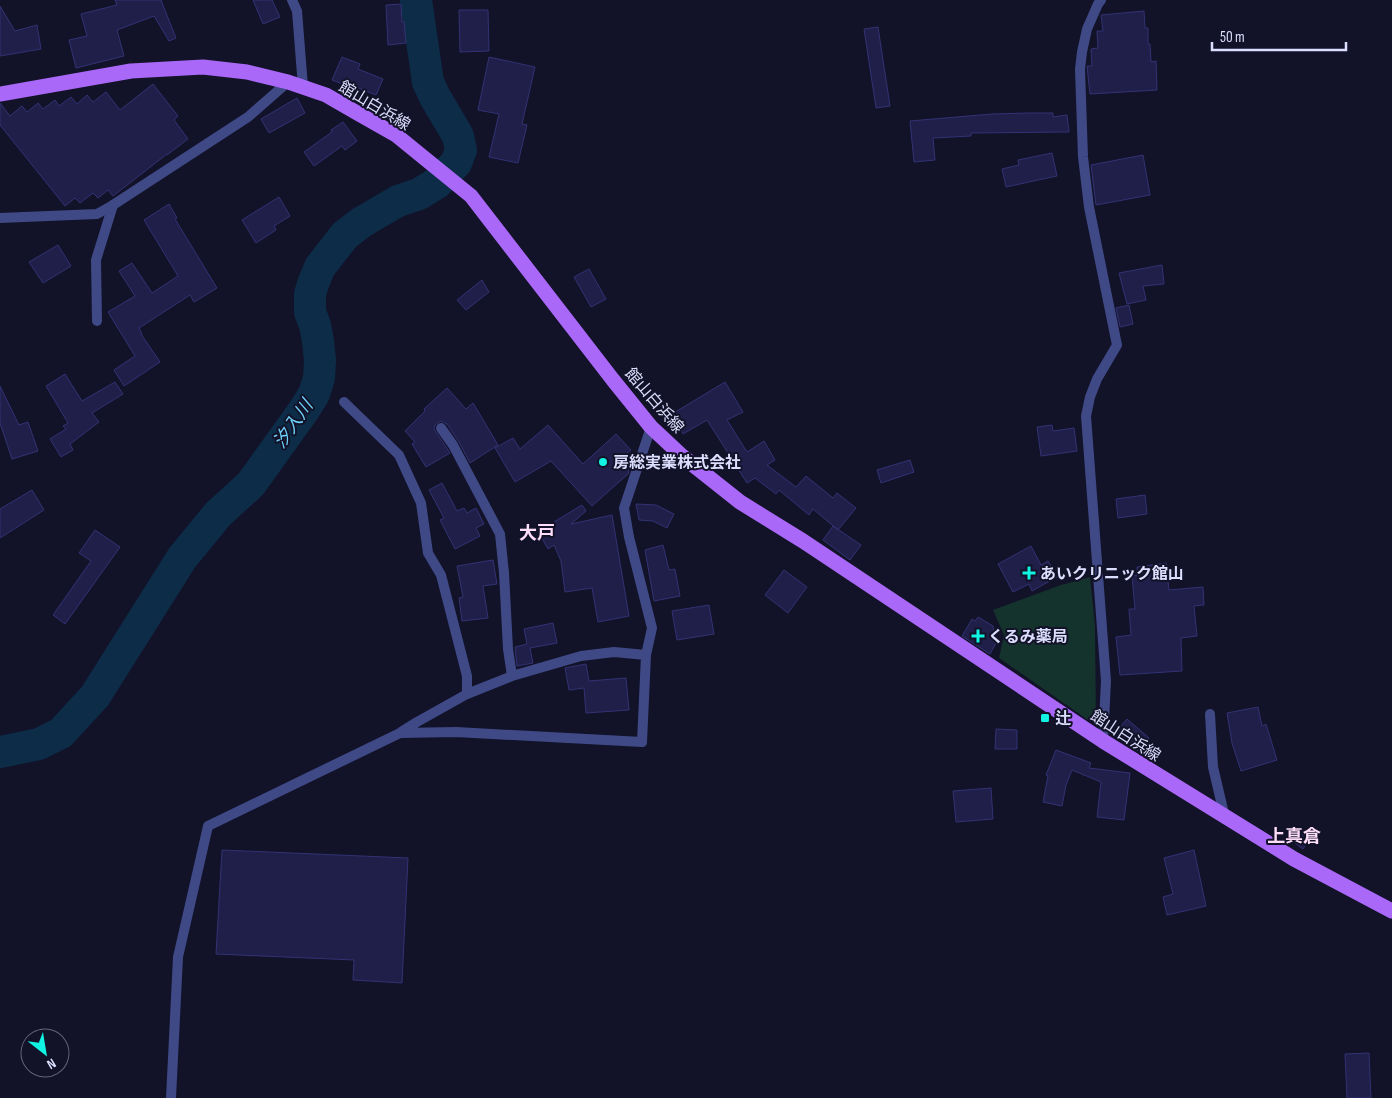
<svg xmlns="http://www.w3.org/2000/svg" width="1392" height="1098" font-family="'Sofia Sans Condensed','Noto Sans JP',sans-serif">
  <rect width="100%" height="100%" fill="#121229"/>
  <path fill="#15332d" d="M 1090,577 L 1095,626 L 1096,722 L 1088,720 L 999,658 L 1004,635 L 993,610 L 1061,585 Z"/>
  <g fill="none" stroke-linecap="round" stroke-linejoin="round">
    <path stroke="#0d2c47" stroke-width="32" d="M 0,752 L 39,744 L 61,733 L 95,696 L 182,558 L 218,514 L 251,484 L 304,410 L 314,394 L 319,378 L 320,360 L 318,341 L 315,325 L 310,312 L 310,294 L 313,284 L 320,267 L 330,254 L 345,235 L 362,222 L 398,201 L 419,194 L 437,183 L 456,163 L 461,150 L 458,136 L 435,97 L 428,82 L 416,0"/>
  </g>
  <path fill="#201f49" stroke="#333274" d="M 115,0 L 161,0 L 176,38 L 169,41 L 154,16 L 117,30 L 124,56 L 76,68 L 69,40 L 87,36 L 81,14 L 117,5 Z
    M 253,0 L 272,0 L 280,17 L 263,24 Z
    M 401,4 L 402,22 L 404,22 L 406,43 L 388,45 L 386,5 Z
    M 0,6 L 15,31 L 37,25 L 41,49 L 0,56 Z
    M 459,10 L 488,10 L 489,51 L 460,52 Z
    M 1144,11 L 1145,28 L 1148,28 L 1148,44 L 1150,44 L 1151,62 L 1156,61 L 1157,90 L 1090,94 L 1087,66 L 1092,66 L 1091,49 L 1098,48 L 1097,31 L 1103,31 L 1101,15 Z
    M 878,27 L 890,106 L 876,108 L 864,29 Z
    M 342,57 L 360,64 L 358,69 L 383,79 L 376,95 L 351,85 L 350,87 L 332,80 Z
    M 489,57 L 535,67 L 522,124 L 527,125 L 518,163 L 489,157 L 499,114 L 478,110 Z
    M 153,84 L 178,116 L 174,120 L 188,139 L 167,155 L 167,154 L 113,196 L 108,190 L 98,198 L 93,193 L 80,203 L 75,198 L 65,206 L 0,125 L 0,103 L 10,116 L 22,106 L 27,112 L 38,103 L 43,109 L 55,100 L 59,106 L 71,97 L 77,104 L 87,95 L 93,102 L 106,92 L 120,110 Z
    M 297,98 L 305,113 L 269,133 L 261,119 Z
    M 1027,113 L 1053,113 L 1053,117 L 1067,115 L 1069,132 L 971,133 L 971,136 L 933,138 L 935,160 L 914,162 L 910,121 L 992,114 Z
    M 343,122 L 357,141 L 345,150 L 342,146 L 314,166 L 304,152 L 332,132 L 331,130 Z
    M 1052,153 L 1057,176 L 1006,187 L 1002,169 L 1019,165 L 1018,160 Z
    M 1143,155 L 1150,195 L 1096,205 L 1091,165 Z
    M 279,197 L 290,216 L 274,226 L 276,230 L 256,243 L 242,220 Z
    M 169,204 L 177,218 L 175,219 L 217,288 L 194,302 L 190,295 L 139,328 L 142,334 L 141,334 L 160,362 L 124,386 L 114,370 L 135,356 L 108,312 L 135,296 L 119,271 L 132,263 L 152,293 L 178,276 L 144,220 Z
    M 58,245 L 71,266 L 43,283 L 29,262 Z
    M 1162,265 L 1164,284 L 1143,286 L 1146,300 L 1127,304 L 1119,273 Z
    M 589,269 L 606,299 L 591,307 L 574,277 Z
    M 482,280 L 489,292 L 466,310 L 457,300 Z
    M 1129,305 L 1133,324 L 1120,327 L 1116,308 Z
    M 65,374 L 82,401 L 115,382 L 123,394 L 92,413 L 99,422 L 70,444 L 73,450 L 61,457 L 50,439 L 66,429 L 63,426 L 68,423 L 46,386 Z
    M 725,382 L 743,412 L 727,420 L 747,452 L 764,441 L 775,460 L 767,465 L 796,487 L 806,476 L 833,498 L 837,493 L 856,508 L 838,530 L 813,509 L 809,515 L 779,490 L 776,494 L 755,478 L 747,483 L 707,420 L 683,434 L 672,414 Z
    M 0,386 L 19,425 L 28,422 L 38,451 L 12,459 L 0,423 Z
    M 447,388 L 466,409 L 473,403 L 498,445 L 470,463 L 459,442 L 447,424 L 443,422 L 440,421 L 435,425 L 434,429 L 450,453 L 426,467 L 412,444 L 415,442 L 405,431 L 425,411 L 424,409 Z
    M 548,425 L 583,464 L 616,434 L 631,450 L 619,460 L 629,471 L 628,474 L 592,506 L 551,461 L 515,482 L 495,448 L 513,438 L 520,449 Z
    M 1052,425 L 1053,431 L 1074,428 L 1077,451 L 1041,456 L 1037,427 Z
    M 910,460 L 914,472 L 881,483 L 877,470 Z
    M 442,483 L 457,511 L 464,508 L 467,513 L 476,508 L 484,524 L 476,528 L 480,536 L 455,549 L 440,520 L 444,518 L 429,490 Z
    M 32,490 L 44,510 L 0,538 L 0,509 Z
    M 1145,495 L 1147,514 L 1118,518 L 1116,499 Z
    M 636,504 L 656,505 L 674,514 L 667,528 L 653,521 L 639,520 Z
    M 582,505 L 586,511 L 571,524 L 612,515 L 629,616 L 598,622 L 592,588 L 565,592 L 561,561 L 554,545 L 548,549 L 540,535 L 545,532 L 544,528 Z
    M 833,526 L 861,545 L 850,560 L 823,540 Z
    M 95,530 L 120,547 L 65,624 L 53,615 L 91,561 L 79,553 Z
    M 663,545 L 669,570 L 675,569 L 680,596 L 654,601 L 645,550 Z
    M 1031,546 L 1041,565 L 1048,561 L 1057,577 L 1032,591 L 1029,584 L 1013,592 L 998,564 Z
    M 493,560 L 497,584 L 483,586 L 488,618 L 462,621 L 459,598 L 463,597 L 457,566 Z
    M 1166,563 L 1169,590 L 1203,587 L 1204,605 L 1194,606 L 1197,636 L 1181,638 L 1182,671 L 1120,675 L 1116,637 L 1131,635 L 1129,609 L 1135,609 L 1132,576 L 1137,575 L 1137,567 Z
    M 784,570 L 807,587 L 788,613 L 765,595 Z
    M 709,605 L 714,634 L 677,640 L 672,611 Z
    M 978,617 L 993,626 L 996,643 L 990,654 L 962,636 L 972,619 L 975,621 Z
    M 553,623 L 557,643 L 530,648 L 533,663 L 517,666 L 515,647 L 527,644 L 524,629 Z
    M 586,664 L 589,681 L 626,678 L 629,710 L 586,713 L 584,688 L 569,690 L 565,668 Z
    M 1258,707 L 1262,726 L 1266,724 L 1277,760 L 1241,771 L 1232,743 L 1227,713 Z
    M 1127,719 L 1149,738 L 1138,751 L 1116,732 Z
    M 996,729 L 1017,730 L 1017,749 L 995,749 Z
    M 1056,750 L 1091,763 L 1089,768 L 1130,773 L 1124,820 L 1097,817 L 1101,782 L 1072,770 L 1066,785 L 1062,806 L 1043,802 L 1048,776 L 1046,775 Z
    M 991,788 L 993,819 L 956,822 L 953,791 Z
    M 1299,830 L 1310,838 L 1303,849 L 1292,841 Z
    M 222,850 L 408,858 L 402,983 L 353,980 L 354,960 L 216,954 Z
    M 1194,850 L 1206,906 L 1167,915 L 1163,897 L 1173,894 L 1164,858 Z
    M 1369,1053 L 1371,1098 L 1347,1098 L 1345,1054 Z"/>
  <g fill="none" stroke-linecap="round" stroke-linejoin="round">
    <path stroke="#3f4986" stroke-width="10" d="M 292,0 L 297,11 L 303,87
      M 97,321 L 96,260 L 113,205
      M 441,428 L 453,445 L 500,534 L 504,573 L 508,649 L 512,676
      M 467,694 L 512,676 L 581,656 L 614,652 L 646,655
      M 642,742 L 646,655 L 652,628 L 629,537 L 624,508 L 651,427"/>
    <path stroke="#3f4986" stroke-width="10" d="M 1101,0 L 1098,4 L 1087,29 L 1082,52 L 1080,69 L 1083,157 L 1089,207 L 1117,345 L 1097,379 L 1090,397 L 1086,416 L 1106,681 L 1103,741
      M 0,218 L 97,214 L 113,205 L 248,117 L 288,82
      M 344,402 L 399,455 L 421,503 L 428,553 L 441,575 L 467,676 L 467,694 L 417,722 L 401,732
      M 1210,714 L 1213,767 L 1225,818
      M 171,1098 L 178,957 L 208,826 L 400,733 L 456,732 L 642,742"/>
    <path stroke="#a968f8" stroke-width="15" d="M 0,94 L 131,71 L 203,67 L 247,72 L 288,82 L 326,95 L 359,114 L 396,135 L 471,196 L 613,380 L 651,427 L 682,456 L 740,502 L 803,541 L 1103,741 L 1294,859 L 1392,911"/>
  </g>
  <g fill="#11f4e3" stroke="#121229" stroke-width="2">
    <circle cx="603" cy="462" r="5"/>
    <path d="M1026.5 565.5h5v5h5v5h-5v5h-5v-5h-5v-5h5z"/>
    <path d="M975.5 628.5h5v5h5v5h-5v5h-5v-5h-5v-5h5z"/>
    <rect x="1040" y="713" width="10" height="10" rx="2.5"/>
  </g>
  <g text-anchor="middle" stroke-width="4" stroke-linejoin="round" paint-order="stroke">
    <g font-size="16" fill="#dcdefd" stroke="#121229">
      <text transform="translate(375 105) rotate(31)" y="6">館山白浜線</text>
      <text transform="translate(655 400) rotate(49)" y="6">館山白浜線</text>
      <text transform="translate(1126 735) rotate(33)" y="6">館山白浜線</text>
    </g>
    <g font-size="16" font-weight="bold" fill="#dcdefd" stroke="#121229" text-anchor="start">
      <text x="613" y="468">房総実業株式会社</text>
      <text x="1040" y="579">あいクリニック館山</text>
      <text x="988" y="642">くるみ薬局</text>
      <text x="1055" y="724">辻</text>
    </g>
    <g font-size="18" font-style="italic" fill="#6ed1f9" stroke="#121229">
      <text transform="translate(293 424) rotate(-55)" y="6">汐入川</text>
    </g>
    <g font-size="18" font-weight="bold" fill="#fedef8" stroke="#121229">
      <text x="537" y="539">大戸</text>
      <text x="1294" y="842">上真倉</text>
    </g>
  </g>
  <g transform="translate(45 1053) rotate(149)"><circle r="24" fill="#121229" stroke="#63647e"/>
  <path d="M0-4L9 19L0 12L-9 19Z" fill="#11f4e3"/>
  <text y="-8" font-size="14" font-weight="bold" text-anchor="middle" fill="#dcdefd">N</text>
  </g>
  <path d="M1212 42v8h134v-8" fill="none" stroke="#dcdefd" stroke-width="2.5"/>
  <text x="1220" y="42" font-size="15" fill="#dcdefd" stroke="#121229" stroke-width="4" paint-order="stroke">50 m</text>
</svg>
